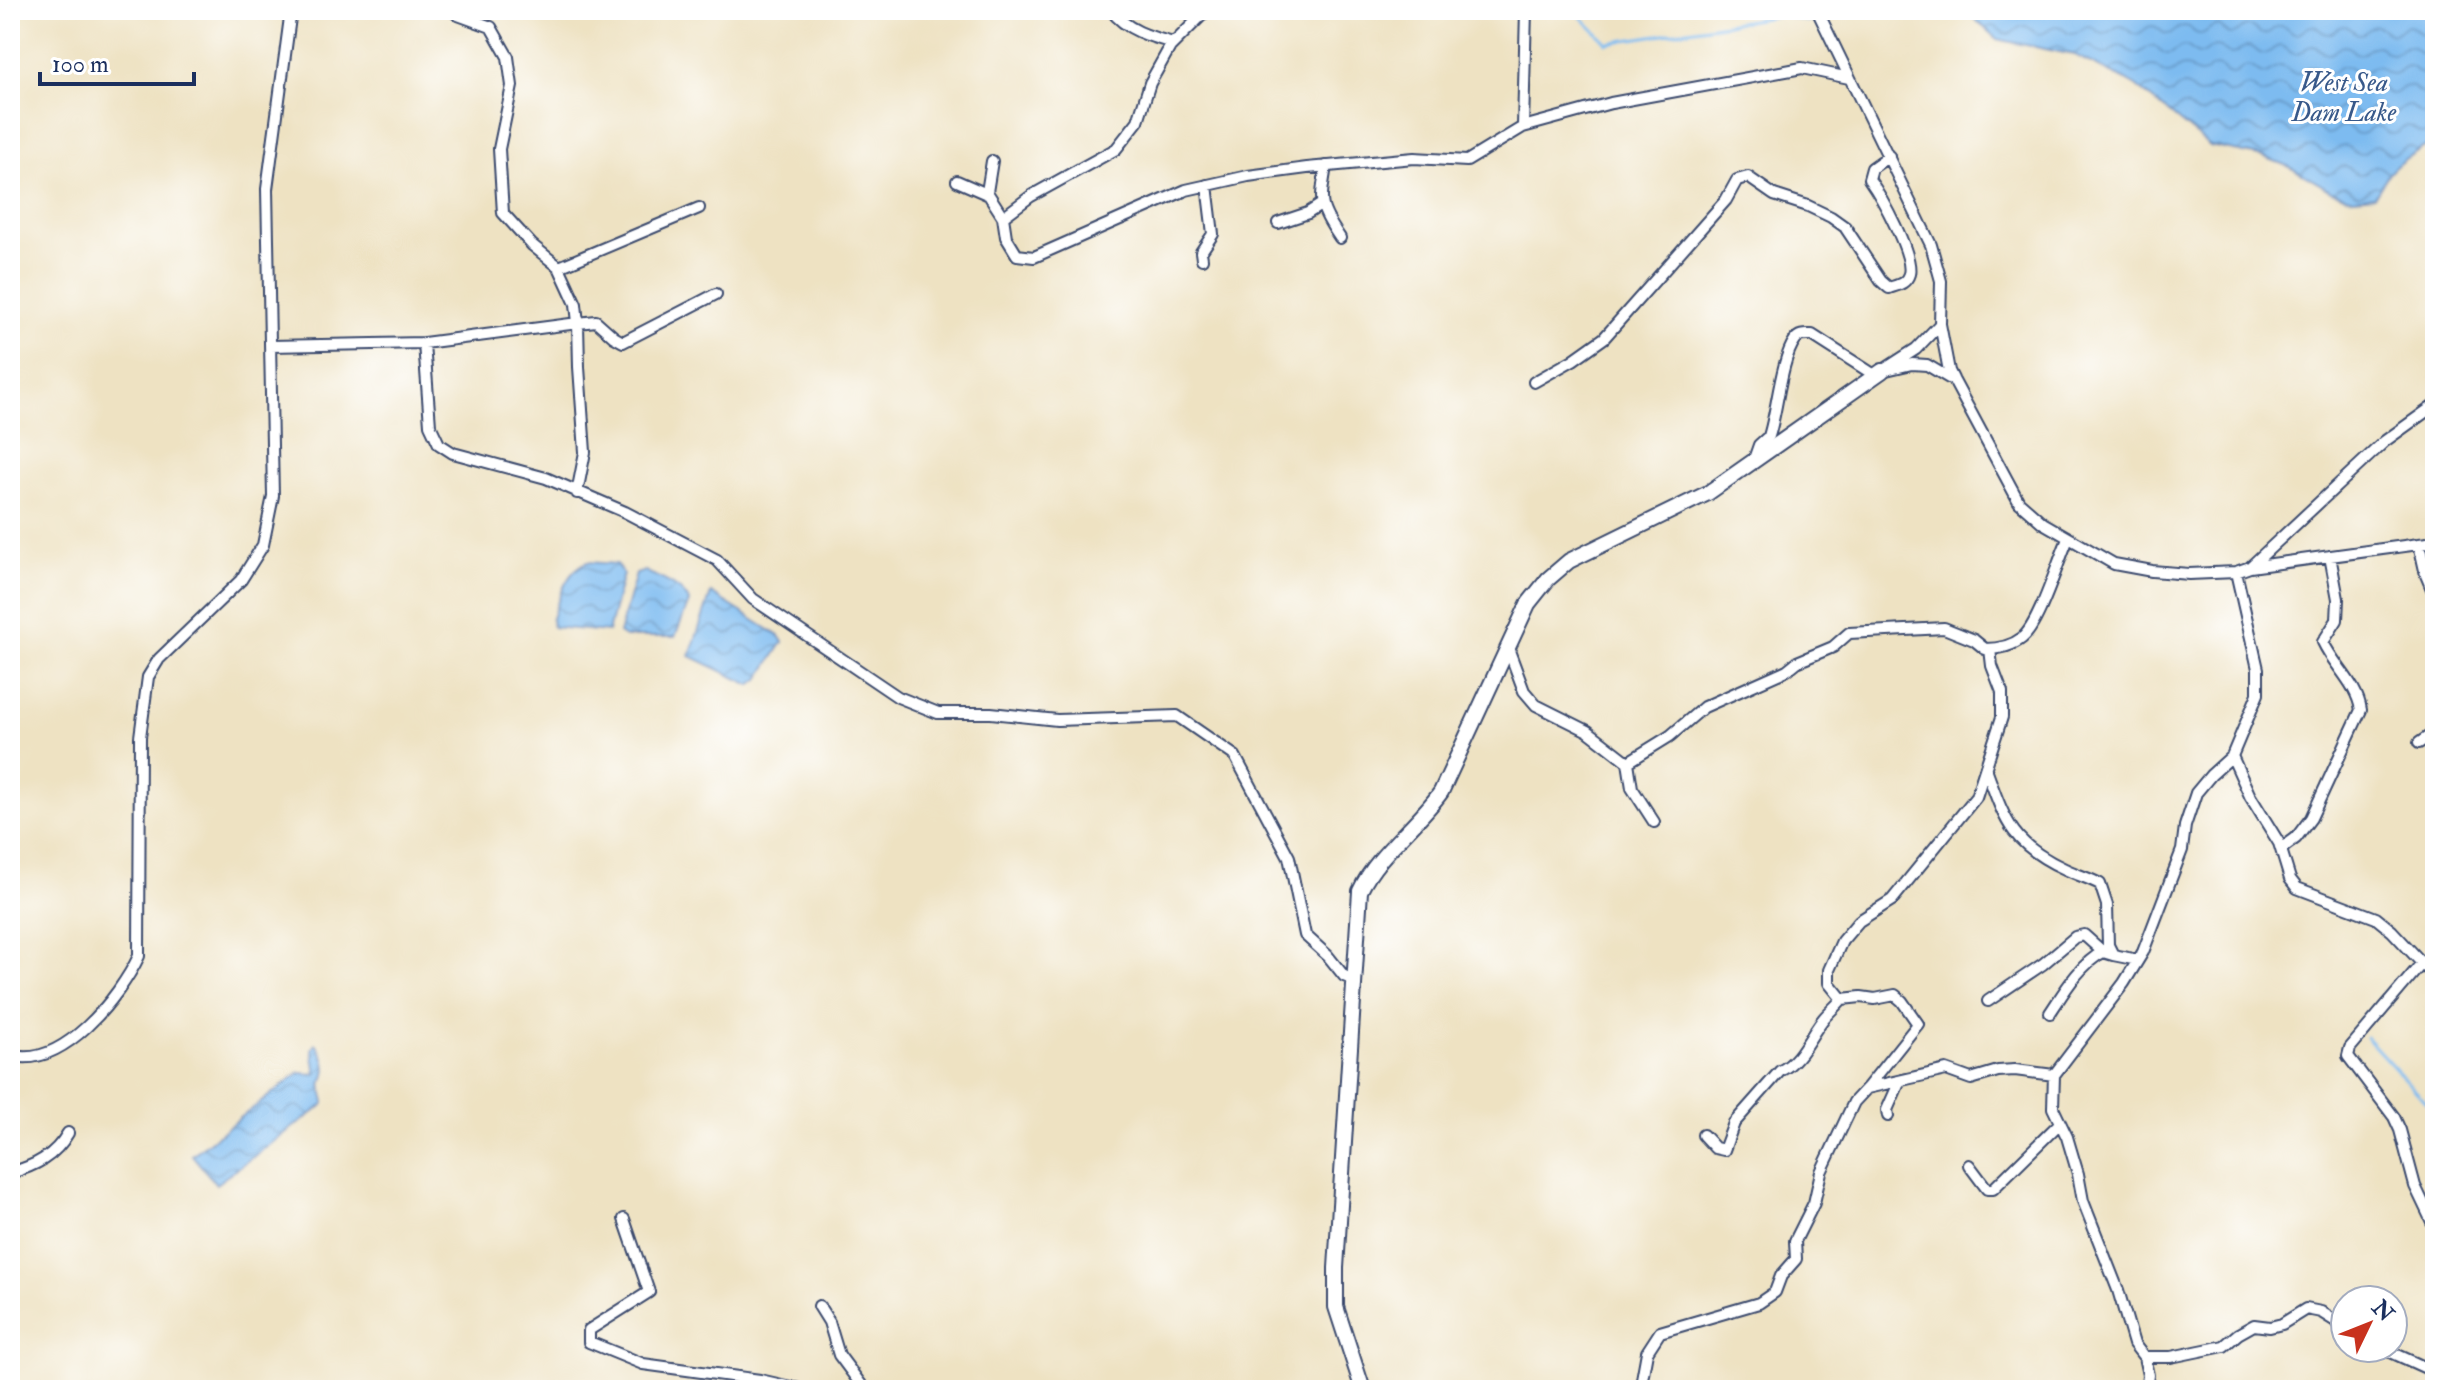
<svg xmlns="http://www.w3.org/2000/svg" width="2445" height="1400" font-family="'IM FELL Double Pica',serif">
  <defs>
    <pattern id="water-waves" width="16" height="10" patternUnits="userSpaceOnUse" patternTransform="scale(2)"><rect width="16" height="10" fill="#7dbbf0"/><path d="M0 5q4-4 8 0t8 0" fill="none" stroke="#6698c6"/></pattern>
  </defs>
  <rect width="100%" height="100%" fill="#fff"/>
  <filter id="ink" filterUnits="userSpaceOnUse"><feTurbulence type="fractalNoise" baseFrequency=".0125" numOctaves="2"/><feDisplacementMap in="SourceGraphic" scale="16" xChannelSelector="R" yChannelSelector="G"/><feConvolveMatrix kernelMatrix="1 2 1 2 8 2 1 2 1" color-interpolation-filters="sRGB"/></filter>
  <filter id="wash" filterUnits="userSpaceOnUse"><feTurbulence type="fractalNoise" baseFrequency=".006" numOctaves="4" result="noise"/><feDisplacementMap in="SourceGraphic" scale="32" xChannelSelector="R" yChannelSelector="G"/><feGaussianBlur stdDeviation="1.8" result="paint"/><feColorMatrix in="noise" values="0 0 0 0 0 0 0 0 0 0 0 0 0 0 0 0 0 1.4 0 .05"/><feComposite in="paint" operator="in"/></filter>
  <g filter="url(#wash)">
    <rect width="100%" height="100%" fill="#eee2c2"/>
    <path fill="url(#water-waves)" stroke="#4c75a7" stroke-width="2" d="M 1965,10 L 2435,10 L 2435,143 C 2419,148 2394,164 2385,179 C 2381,185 2380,190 2374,196 L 2353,198 L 2332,191 L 2290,167 L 2264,157 L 2210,146 L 2136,86 L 2120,77 L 2074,55 L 1997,39 Z
      M 587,562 L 616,564 L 623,574 L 608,632 L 553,627 L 551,621 C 559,599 565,572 587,562 Z
      M 645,571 C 660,579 683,586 689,602 L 675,637 L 625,637 L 619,633 L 636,574 Z
      M 711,593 L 779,636 L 783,642 L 759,679 L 751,685 L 690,656 Z
      M 316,1044 C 326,1057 330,1070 321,1084 L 325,1102 L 322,1106 L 216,1184 L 192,1155 L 299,1073 L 316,1074 L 312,1049 Z"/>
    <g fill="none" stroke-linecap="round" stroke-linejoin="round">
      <path stroke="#7dbbf0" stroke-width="3" d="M 1574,10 L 1607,43 L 1783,15 L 1806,21 L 1815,19
        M 1826,15 L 1844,10
        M 2366,1037 L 2435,1112"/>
    </g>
  </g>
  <g filter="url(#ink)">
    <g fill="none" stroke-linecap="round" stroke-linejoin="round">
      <defs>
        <path id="minor" d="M 452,10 L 458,15 L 491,27 L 508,57 L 512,86 L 499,149 L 503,213 L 532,245 L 559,267 L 699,208
          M 1111,10 C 1126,30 1150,37 1174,43
          M 1817,10 L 1931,245 L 1941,281 L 1940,324 L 1916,349 L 1882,371 L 1912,364 L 1927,365 L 1954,381 L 2019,502 L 2043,523 L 2114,564 L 2152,571 L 2189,574 L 2236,572 L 2250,567 L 2385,441 L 2435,405
          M 1523,127 L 1611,103 L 1802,68 L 1849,78
          M 992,161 L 987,192 L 1003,217 L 1006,237 L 1017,255 L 1034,257 L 1186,190 L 1248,176 L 1307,168 L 1414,158 L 1467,161 L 1523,127 L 1526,10
          M 1326,166 C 1320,203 1318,206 1340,238
          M 957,181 L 989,195
          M 1003,217 L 1031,196 L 1116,149 L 1138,121 L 1150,83 L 1170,47 L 1207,10
          M 1278,223 L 1308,213 L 1322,204
          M 1202,259 L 1201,252 L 1213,234 L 1207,185
          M 559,267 L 576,304 L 578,323 L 596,321 L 614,337 L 623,342 L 716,294
          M 1940,324 L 1949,371 L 1953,379
          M 424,343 L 430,425 L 439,444 L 453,453 L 546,478 L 625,512 L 717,560 L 753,599 L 898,697 L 938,713 L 991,713 L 1057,720 L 1177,716 L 1235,756 L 1289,857 L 1305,935 L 1328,956 L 1344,976 L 1354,980
          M 270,346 L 424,343 L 578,323 L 579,367 L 585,452 L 577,493
          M 1534,382 L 1573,360 L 1604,338 L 1726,200 L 1737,180 L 1748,177 L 1774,195 L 1808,206 L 1831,217 L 1845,227 L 1881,281 L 1889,288 C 1897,285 1906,284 1909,274 C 1914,255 1881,196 1869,179 L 1872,168 L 1889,156
          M 1753,462 L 1759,445 L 1769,436 C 1777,412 1781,359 1795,340 C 1799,334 1805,335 1812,335 L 1876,376
          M 2419,544 L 2435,542
          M 2250,567 L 2419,544 L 2426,575 L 2435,596
          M 1508,648 L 1524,691 L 1536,705 L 1588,731 L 1628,762 L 1632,788 L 1654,822
          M 2419,743 L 2435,732
          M 2232,756 L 2250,796 L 2279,843 L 2290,879 L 2297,888 L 2376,918 L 2392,931 L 2435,977
          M 1628,762 L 1670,736 L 1704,707 L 1787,670 L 1797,662 L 1833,647 L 1849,633 L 1944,628 L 1974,640 L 1985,649 C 1997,649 2012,646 2022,638 C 2039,625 2058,561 2068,539
          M 1986,769 C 2005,821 2011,844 2065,869 C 2077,875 2089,878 2100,884 L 2107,905 L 2108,945 L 2113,955 L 2138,960
          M 2281,849 L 2296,838 L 2311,818 L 2361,710 C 2357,684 2334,666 2323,642 L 2337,620 L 2338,599 L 2330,556
          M 2422,963 L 2350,1048 L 2348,1056 L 2394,1117 L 2400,1130 L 2415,1186 L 2435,1228
          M 1842,999 L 1861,997 L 1875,999 L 1895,995 L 1902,1001 L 1918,1024 L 1867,1088
          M 1988,1001 L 2043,964 L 2075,937 L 2084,935 L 2103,952 L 2113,955
          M 2050,1013 C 2064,992 2080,964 2103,952
          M 10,1055 C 62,1071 120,996 139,956 L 140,737 L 148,677 L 159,659 L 241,580 L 263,545 L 273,496 L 267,189 L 291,10
          M 1888,1116 L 1887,1110 L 1899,1083
          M 1703,1135 L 1715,1148 L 1724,1150 L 1734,1123 L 1780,1071 C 1801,1061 1810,1035 1824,1018 C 1829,1012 1836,1006 1842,999 L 1829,983 L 1829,970 L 1842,941 L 1859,921 L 1892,900 L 1976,797 L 2002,717 L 2002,692 L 1992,666 L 1990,649
          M 1969,1165 L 1987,1189 L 1993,1189 L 2060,1123
          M 10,1173 C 35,1166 55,1156 68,1133
          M 624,1219 L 649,1292 L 589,1330 L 589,1342 L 643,1364 L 760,1380 L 804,1390
          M 819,1306 L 829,1322 L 839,1355 L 865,1390
          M 2382,1348 L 2435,1372
          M 2144,1357 L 2171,1357 L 2224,1346 L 2238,1334 L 2254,1325 L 2270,1327 L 2282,1324 L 2306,1309 L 2321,1312 L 2345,1327
          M 1640,1390 L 1647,1352 L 1660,1332 L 1759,1303 L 1775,1292 L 1781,1276 L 1796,1259 L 1795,1241 L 1814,1203 L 1821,1172 L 1854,1102 L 1867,1088 L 1946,1070 L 1971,1079 L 1998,1071 L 2015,1070 L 2054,1075
          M 2146,1390 L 2148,1375 L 2144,1357 L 2134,1344 L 2118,1290 L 2083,1201 L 2078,1174 L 2067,1137 L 2053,1108 L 2054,1075 L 2124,983 L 2143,952 L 2182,850 L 2185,826 L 2196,793 L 2211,775 L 2232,756 L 2258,694 L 2258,669 L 2236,572"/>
        <path id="major" d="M 1363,1390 L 1336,1307 L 1336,1268 L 1360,891 C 1378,853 1416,827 1441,792 L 1528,604 L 1548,579 L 1569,561 L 1708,493 L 1882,371"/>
      </defs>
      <use href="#minor" stroke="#3b4a6d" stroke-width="14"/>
      <use href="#major" stroke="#3b4a6d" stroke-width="18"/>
      <use href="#minor" stroke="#fff" stroke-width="10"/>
      <use href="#major" stroke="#fff" stroke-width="14"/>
    </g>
  </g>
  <g text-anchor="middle" stroke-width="6" stroke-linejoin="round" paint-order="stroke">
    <g font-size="26" font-style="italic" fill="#38598a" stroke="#fff">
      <text x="2344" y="91">West Sea<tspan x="2344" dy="30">Dam Lake</tspan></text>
    </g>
  </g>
  <rect width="2445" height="1400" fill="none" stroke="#fff" stroke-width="40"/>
  <g transform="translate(2369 1324) rotate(47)"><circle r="38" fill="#ffffff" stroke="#a4acbf" stroke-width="2"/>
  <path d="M0-6L14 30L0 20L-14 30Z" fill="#c8321e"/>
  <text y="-12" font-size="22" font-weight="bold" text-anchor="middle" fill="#1b2f5e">N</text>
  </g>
  <path d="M40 72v12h154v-12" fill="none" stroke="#1b2f5e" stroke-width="4"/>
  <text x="52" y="72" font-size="24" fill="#1b2f5e" stroke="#ffffff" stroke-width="6" paint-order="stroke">100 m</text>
</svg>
